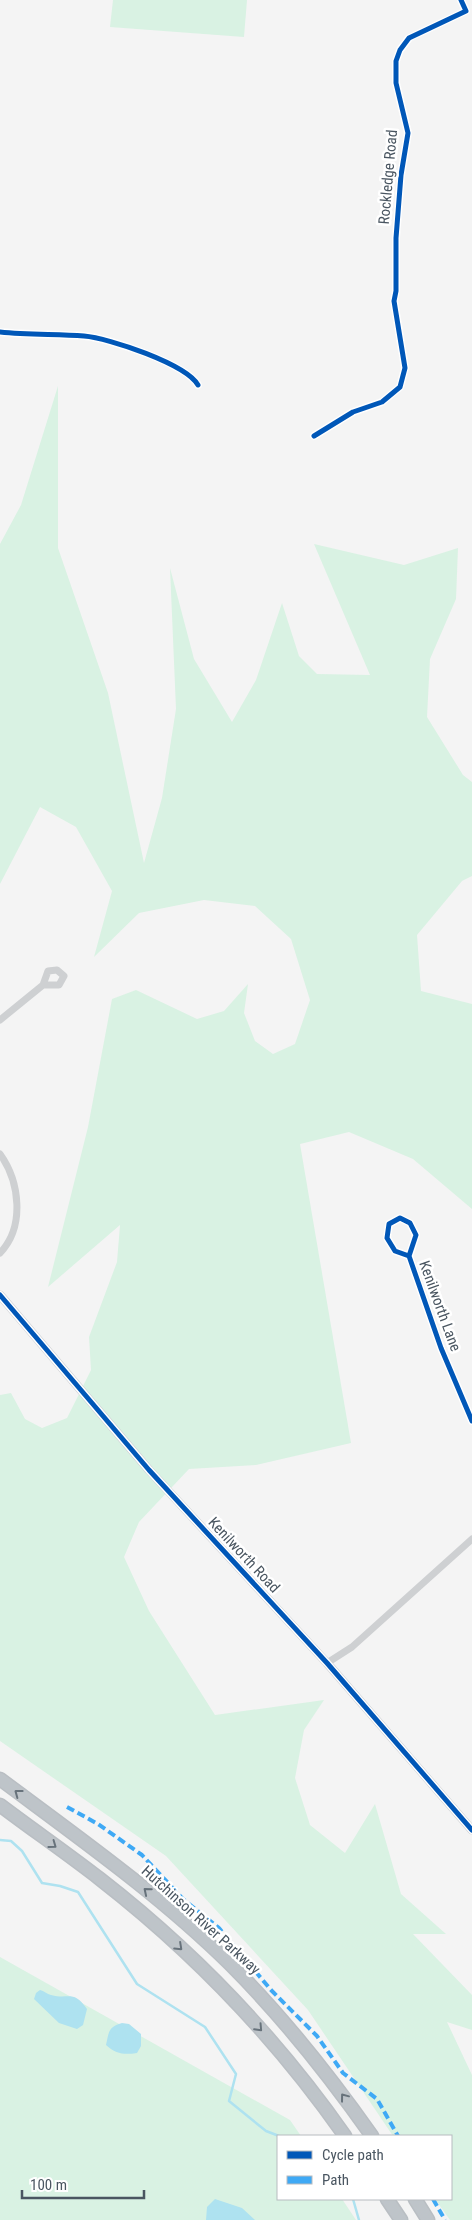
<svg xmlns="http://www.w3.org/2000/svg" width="472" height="2220" font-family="'Roboto Condensed',sans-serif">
  <rect width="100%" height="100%" fill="#f4f4f4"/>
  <path fill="#d9f2e3" d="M 113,0 L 247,0 L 244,37 L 110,27 Z
    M 58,386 L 58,548 L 108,693 L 144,863 L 162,798 L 176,709 L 170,568 L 194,659 L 232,722 L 256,680 L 282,603 L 299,656 L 317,674 L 370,675 L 314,544 L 404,565 L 458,548 L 456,599 L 430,659 L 427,717 L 463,775 L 472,782 L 472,876 L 462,881 L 417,935 L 421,991 L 472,1004 L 472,1209 L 413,1159 L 349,1132 L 300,1144 L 351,1443 L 256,1465 L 189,1469 L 139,1522 L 124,1557 L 149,1611 L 215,1715 L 324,1700 L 304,1730 L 295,1778 L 310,1825 L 345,1853 L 375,1804 L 401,1894 L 446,1934 L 413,1934 L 472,1995 L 472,2030 L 447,2022 L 472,2075 L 472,2220 L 450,2220 L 435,2199 L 451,2199 L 451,2136 L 393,2136 L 308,2010 L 166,1856 L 0,1741 L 0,1395 L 11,1393 L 25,1419 L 42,1428 L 67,1418 L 91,1370 L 89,1337 L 117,1262 L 120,1225 L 48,1287 L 88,1127 L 112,999 L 136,990 L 197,1019 L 224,1011 L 248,984 L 244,1013 L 255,1041 L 273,1054 L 295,1044 L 310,1000 L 291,939 L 255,906 L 204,900 L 139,913 L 94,957 L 112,891 L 76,827 L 40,807 L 0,884 L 0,544 L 21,505 Z
    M 0,1957 L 290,2120 L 301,2136 L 278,2136 L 278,2199 L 342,2199 L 356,2220 L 0,2220 Z"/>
  <path fill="#aee2f0" d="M 40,1990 C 44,1991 47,1994 51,1995 C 69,2000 73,1989 87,2009 L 83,2025 L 77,2029 L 59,2023 L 34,1999 L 36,1993 Z
    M 122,2023 L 129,2024 L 141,2034 L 141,2046 L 137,2053 C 124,2055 116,2054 106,2045 C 109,2032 108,2027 122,2023 Z
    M 215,2199 L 242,2208 L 255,2220 L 206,2220 L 207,2207 Z"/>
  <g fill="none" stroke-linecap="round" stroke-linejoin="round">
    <path stroke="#aee2f0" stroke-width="2.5" d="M 0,1840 L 11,1841 L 22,1851 L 42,1883 L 60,1886 L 78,1892 L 137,1984 L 205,2027 L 236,2074 L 229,2101 L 266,2131 L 279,2136
      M 353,2199 L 359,2220"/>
    <defs>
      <path id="highway" d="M 0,1779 C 79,1838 160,1895 230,1964 C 283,2017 329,2075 372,2136
        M 0,1805 C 33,1830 68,1854 100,1879 C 194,1952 277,2039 345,2136
        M 387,2199 L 401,2220
        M 415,2199 L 428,2220"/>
    </defs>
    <use href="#highway" stroke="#b9bec3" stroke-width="15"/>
    <path stroke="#ced0d2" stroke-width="7" d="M 0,332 C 28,335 56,334 84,336 C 109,338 186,364 198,385
      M 314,436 L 353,412 L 382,402 L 400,387 L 405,368 L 394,301 L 396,291 L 396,238 L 401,175 L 408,133 L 396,83 L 396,61 L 400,50 L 409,38 L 466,11 L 461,0
      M 0,1020 L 43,985 L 48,971 L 57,970 L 64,976 L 59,985 L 43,985
      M 0,1154 C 20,1182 25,1227 0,1253
      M 409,1256 L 395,1251 L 387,1238 L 389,1224 L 400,1218 L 410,1223 L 416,1235 L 409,1256 L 441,1348 L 472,1421
      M 327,1663 L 352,1647 L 472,1539"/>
    <path stroke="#ced0d4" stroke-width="9" d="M 0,1295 L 149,1470 L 327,1663 L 472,1830"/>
    <use href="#highway" stroke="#bec4c9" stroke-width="12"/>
    <path stroke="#3fa9f5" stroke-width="4" stroke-dasharray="8 4" stroke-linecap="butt" d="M 67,1807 L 98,1824 L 142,1855 L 183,1899 L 219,1928 L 271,1990 L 317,2036 L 343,2073 L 377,2099 L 398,2136
      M 433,2199 L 445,2220"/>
    <defs>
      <path id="cycleway" d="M 0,332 C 28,335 56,334 84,336 C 109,338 186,364 198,385
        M 314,436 L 353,412 L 382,402 L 400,387 L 405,368 L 394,301 L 396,291 L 396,238 L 401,175 L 408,133 L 396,83 L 396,61 L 400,50 L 409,38 L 466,11 L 461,0
        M 409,1256 L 395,1251 L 387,1238 L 389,1224 L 400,1218 L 410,1223 L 416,1235 L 409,1256 L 441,1348 L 472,1421
        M 0,1295 L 149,1470 L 327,1663 L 472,1830"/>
    </defs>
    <use href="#cycleway" stroke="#fff" stroke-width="8"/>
    <use href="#cycleway" stroke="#0057b8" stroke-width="5"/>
  </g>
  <defs><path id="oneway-chevron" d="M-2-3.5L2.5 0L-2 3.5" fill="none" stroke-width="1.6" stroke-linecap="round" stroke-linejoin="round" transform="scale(1.25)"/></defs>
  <g stroke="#67727b">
    <use href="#oneway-chevron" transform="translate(18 1793) rotate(-143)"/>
    <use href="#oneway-chevron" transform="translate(53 1845) rotate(36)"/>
    <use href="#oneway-chevron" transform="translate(147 1891) rotate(-140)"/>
    <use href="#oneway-chevron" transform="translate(179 1947) rotate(43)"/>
    <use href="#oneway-chevron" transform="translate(259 2028) rotate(47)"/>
    <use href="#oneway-chevron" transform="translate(344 2097) rotate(-127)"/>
  </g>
  <g text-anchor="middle" stroke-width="5" stroke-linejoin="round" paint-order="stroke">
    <g font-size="15" fill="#4a5661" stroke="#fff">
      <text transform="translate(388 177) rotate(-85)" y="5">Rockledge Road</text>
      <text transform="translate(440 1306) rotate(70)" y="5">Kenilworth Lane</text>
      <text transform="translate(244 1555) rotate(47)" y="5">Kenilworth Road</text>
      <text transform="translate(201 1920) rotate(42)" y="5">Hutchinson River Parkway</text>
    </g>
  </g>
  <rect x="277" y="2135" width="175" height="65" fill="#ffffff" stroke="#b7bbc0"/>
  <rect x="287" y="2151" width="25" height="8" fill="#0057b8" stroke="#b7bbc0"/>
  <text x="322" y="2160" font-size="15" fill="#4a5661">Cycle path</text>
  <rect x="287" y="2176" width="25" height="8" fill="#3fa9f5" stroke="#b7bbc0"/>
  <text x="322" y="2185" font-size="15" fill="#4a5661">Path</text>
  <path d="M22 2190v8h122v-8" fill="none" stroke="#4a5661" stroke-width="2.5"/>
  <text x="30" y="2190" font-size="15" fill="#4a5661" stroke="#ffffff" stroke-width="4" paint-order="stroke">100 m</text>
</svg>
